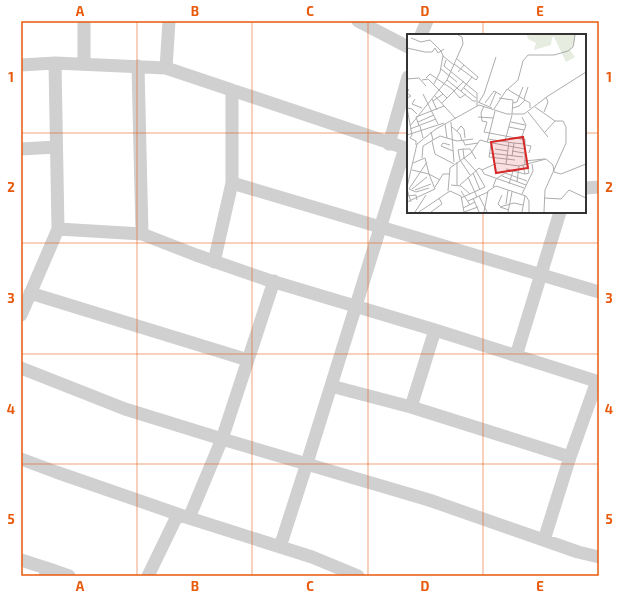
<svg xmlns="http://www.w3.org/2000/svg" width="620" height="597" font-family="'Exo 2',sans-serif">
  <rect width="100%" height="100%" fill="#fff"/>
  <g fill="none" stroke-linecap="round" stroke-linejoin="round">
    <path stroke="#d0d0d0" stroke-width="13" d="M 84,21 L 84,64
      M 358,21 L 408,47
      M 421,35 L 427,21
      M 21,65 L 55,63 L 166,68 L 408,149
      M 138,66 L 142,234
      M 166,68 L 169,21
      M 389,144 L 408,77
      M 21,149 L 56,147
      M 232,183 L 599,292
      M 585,188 L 599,187
      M 58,229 L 142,234 L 196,255 L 268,280 L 435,330 L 599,382
      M 214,262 L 232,183 L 232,90
      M 30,293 L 248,360
      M 21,315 L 58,229 L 55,63
      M 516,356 L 560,212
      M 21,368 L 125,409 L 222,439 L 429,500 L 578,552 L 599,557
      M 331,386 L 411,407 L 570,457
      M 411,407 L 435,330
      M 21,459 L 56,472 L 189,518 L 222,439 L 274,281
      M 189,518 L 312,557 L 358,576
      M 544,540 L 570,457 L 597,381
      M 280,547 L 307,463 L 405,148
      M 21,560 L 49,569 L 45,576
      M 49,569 L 69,576
      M 148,576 L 178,514"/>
  </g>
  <path fill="none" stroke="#e8590c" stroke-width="1" stroke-opacity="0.55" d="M 137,21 L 137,576M 252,21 L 252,576M 368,21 L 368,576M 483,21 L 483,35M 21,133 L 408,133M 585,133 L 599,133M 483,212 L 483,576M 21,243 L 599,243M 21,354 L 599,354M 21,464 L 599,464"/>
  <g transform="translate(407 34)">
    <rect width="179" height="179" fill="#fff"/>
    <path d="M 120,1 L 168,1 L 168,8 L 163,16 L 168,23 L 159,28 L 147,3 L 145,3 L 144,11 L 127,16 L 129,9 L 121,5 Z" fill="#e6ecdf"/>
    <path fill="none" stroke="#adadad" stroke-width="1" d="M 4,4 L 14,8 L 23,6 L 34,17M 0,14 L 18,18 L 25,18 L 28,14 L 31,19 L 34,17M 37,15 L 34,17 L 36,22 L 47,31M 50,25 L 57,31 L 51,38M 39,26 L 37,32 L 70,59 L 70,72M 47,30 L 65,43M 34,35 L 50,48M 19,44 L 23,40 L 45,55 L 53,64 L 59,60M 0,45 L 12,44 L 19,52M 15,46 L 21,45 L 40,64M 40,46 L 66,67 L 69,67M 27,50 L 33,38 L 36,22M 57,54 L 69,64M 101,55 L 111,46 L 116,27 L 121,21 L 147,21 L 161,17 L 166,13 L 168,1M 54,57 L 65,43 L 69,46 L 71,43 L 57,31M 16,60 L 31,90M 28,62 L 49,85M 0,64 L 4,62 L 0,59 L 2,55M 92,64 L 106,66 L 105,80M 8,65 L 5,70 L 15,74M 25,65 L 30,76M 117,65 L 121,53M 26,67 L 36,60M 71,68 L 85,74M 72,68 L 77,60 L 89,23M 35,69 L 57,47M 78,69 L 87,57 L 89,58M 106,69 L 110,68 L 116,53M 77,72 L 74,79 L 75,87 L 80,88 L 77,98 L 114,105M 83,72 L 89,58 L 94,61M 128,73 L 148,87 L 156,87 L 159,93 L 159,109 L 138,156 L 137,178M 0,74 L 5,101 L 3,104 L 9,107 L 9,111M 0,74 L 5,75 L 10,80M 106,74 L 112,72 L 118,66M 87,75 L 100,55 L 123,69 L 123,74M 121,78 L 141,103M 137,78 L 141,68 L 139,63M 71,83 L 86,84M 115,83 L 119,91 L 114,105 L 118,105 L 118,131M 11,88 L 27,81M 44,88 L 47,128M 104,88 L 118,91M 38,90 L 40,104 L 50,107 L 66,105M 3,92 L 40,46 L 56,10 L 55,3 L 51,1M 12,92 L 9,83 L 37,72M 13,92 L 16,104M 45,93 L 53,100 L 55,107M 102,93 L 117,96M 3,95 L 29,85M 50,97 L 54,92 L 57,95 L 58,104M 138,98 L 148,87M 0,101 L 37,89M 81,105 L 88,77M 26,106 L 33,102 L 40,104M 56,106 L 58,111 L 71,109M 25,107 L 28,120 L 47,130M 98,107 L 105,81M 80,108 L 118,115M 84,110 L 82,123 L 108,126M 43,111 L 36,109 L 34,112 L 46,117M 119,111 L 124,112 L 122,119M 56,115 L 51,116 L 53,126 L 63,141M 88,115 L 101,117M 105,117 L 117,119M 82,119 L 116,123M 105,122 L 107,109 L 117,110M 15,124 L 16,112 L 26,106 L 24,98M 117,127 L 138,125M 20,128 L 2,155 L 9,158 L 22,154M 6,129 L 18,124 L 22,140 L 33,146M 99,130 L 102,108M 99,135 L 106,137 L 102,150M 75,136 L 77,140 L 117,154M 106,137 L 118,140 L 116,131M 66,139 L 73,156M 118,140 L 122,139 L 120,131M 95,142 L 119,151M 61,143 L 70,163M 110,148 L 112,132M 44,151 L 54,152 L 63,160M 50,151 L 50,128M 53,151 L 72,134 L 75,136 L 90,129 L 112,132 L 139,125 L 146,131 L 147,138 L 154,140 L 179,130M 0,153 L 10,110 L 29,95 L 72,71 L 100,80 L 117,80 L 141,62 L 179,38M 28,153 L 36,140 L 42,140M 86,153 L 89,145 L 98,139 L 120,147M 0,155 L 4,168M 5,155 L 20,143M 8,156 L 24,150M 41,157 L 43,134 L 64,119 L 73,106 L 80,108 L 81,105 L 107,109M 54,157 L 63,171M 115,160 L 126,137 L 125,130M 0,162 L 9,161 L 10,166M 72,162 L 80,178M 54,164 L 78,153 L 69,137 L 57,124 L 56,115 L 63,115 L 69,125M 66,164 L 72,178M 137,164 L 154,165 L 162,156 L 179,164M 61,167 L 81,158M 0,168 L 28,155 L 22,140 L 5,136M 99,170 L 101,156M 93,172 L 91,170 L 95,161M 56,174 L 68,168M 102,176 L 93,173 L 107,169 L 116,171M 8,178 L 19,161M 12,178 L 43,157 L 54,162 L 57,178M 24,178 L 35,170 L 32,164M 57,178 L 71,173M 77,178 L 81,157 L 89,152 L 119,162 L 122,167 L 122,178M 101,178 L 105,158M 115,178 L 118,162"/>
    <path fill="#d62828" fill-opacity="0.15" stroke="#d62828" stroke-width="2" d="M 116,103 L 121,134 L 89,139 L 84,108 Z"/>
    <rect width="179" height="179" fill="none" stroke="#333" stroke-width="2"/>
  </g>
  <rect width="620" height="597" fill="none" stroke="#ffffff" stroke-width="44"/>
  <rect x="22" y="22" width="576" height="553" fill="none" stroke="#e8590c" stroke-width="1.5"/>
  <g font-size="13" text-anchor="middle" font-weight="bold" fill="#e8590c">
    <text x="80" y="16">A</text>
    <text x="195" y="16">B</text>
    <text x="310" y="16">C</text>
    <text x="425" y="16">D</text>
    <text x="540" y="16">E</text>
    <text x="11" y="82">1</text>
    <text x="609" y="82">1</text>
    <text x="11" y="192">2</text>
    <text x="609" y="192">2</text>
    <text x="11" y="303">3</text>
    <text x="609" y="303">3</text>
    <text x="11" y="414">4</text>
    <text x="609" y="414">4</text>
    <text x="11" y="524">5</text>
    <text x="609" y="524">5</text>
    <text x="80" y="591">A</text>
    <text x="195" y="591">B</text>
    <text x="310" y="591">C</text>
    <text x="425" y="591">D</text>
    <text x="540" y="591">E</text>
  </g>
</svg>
